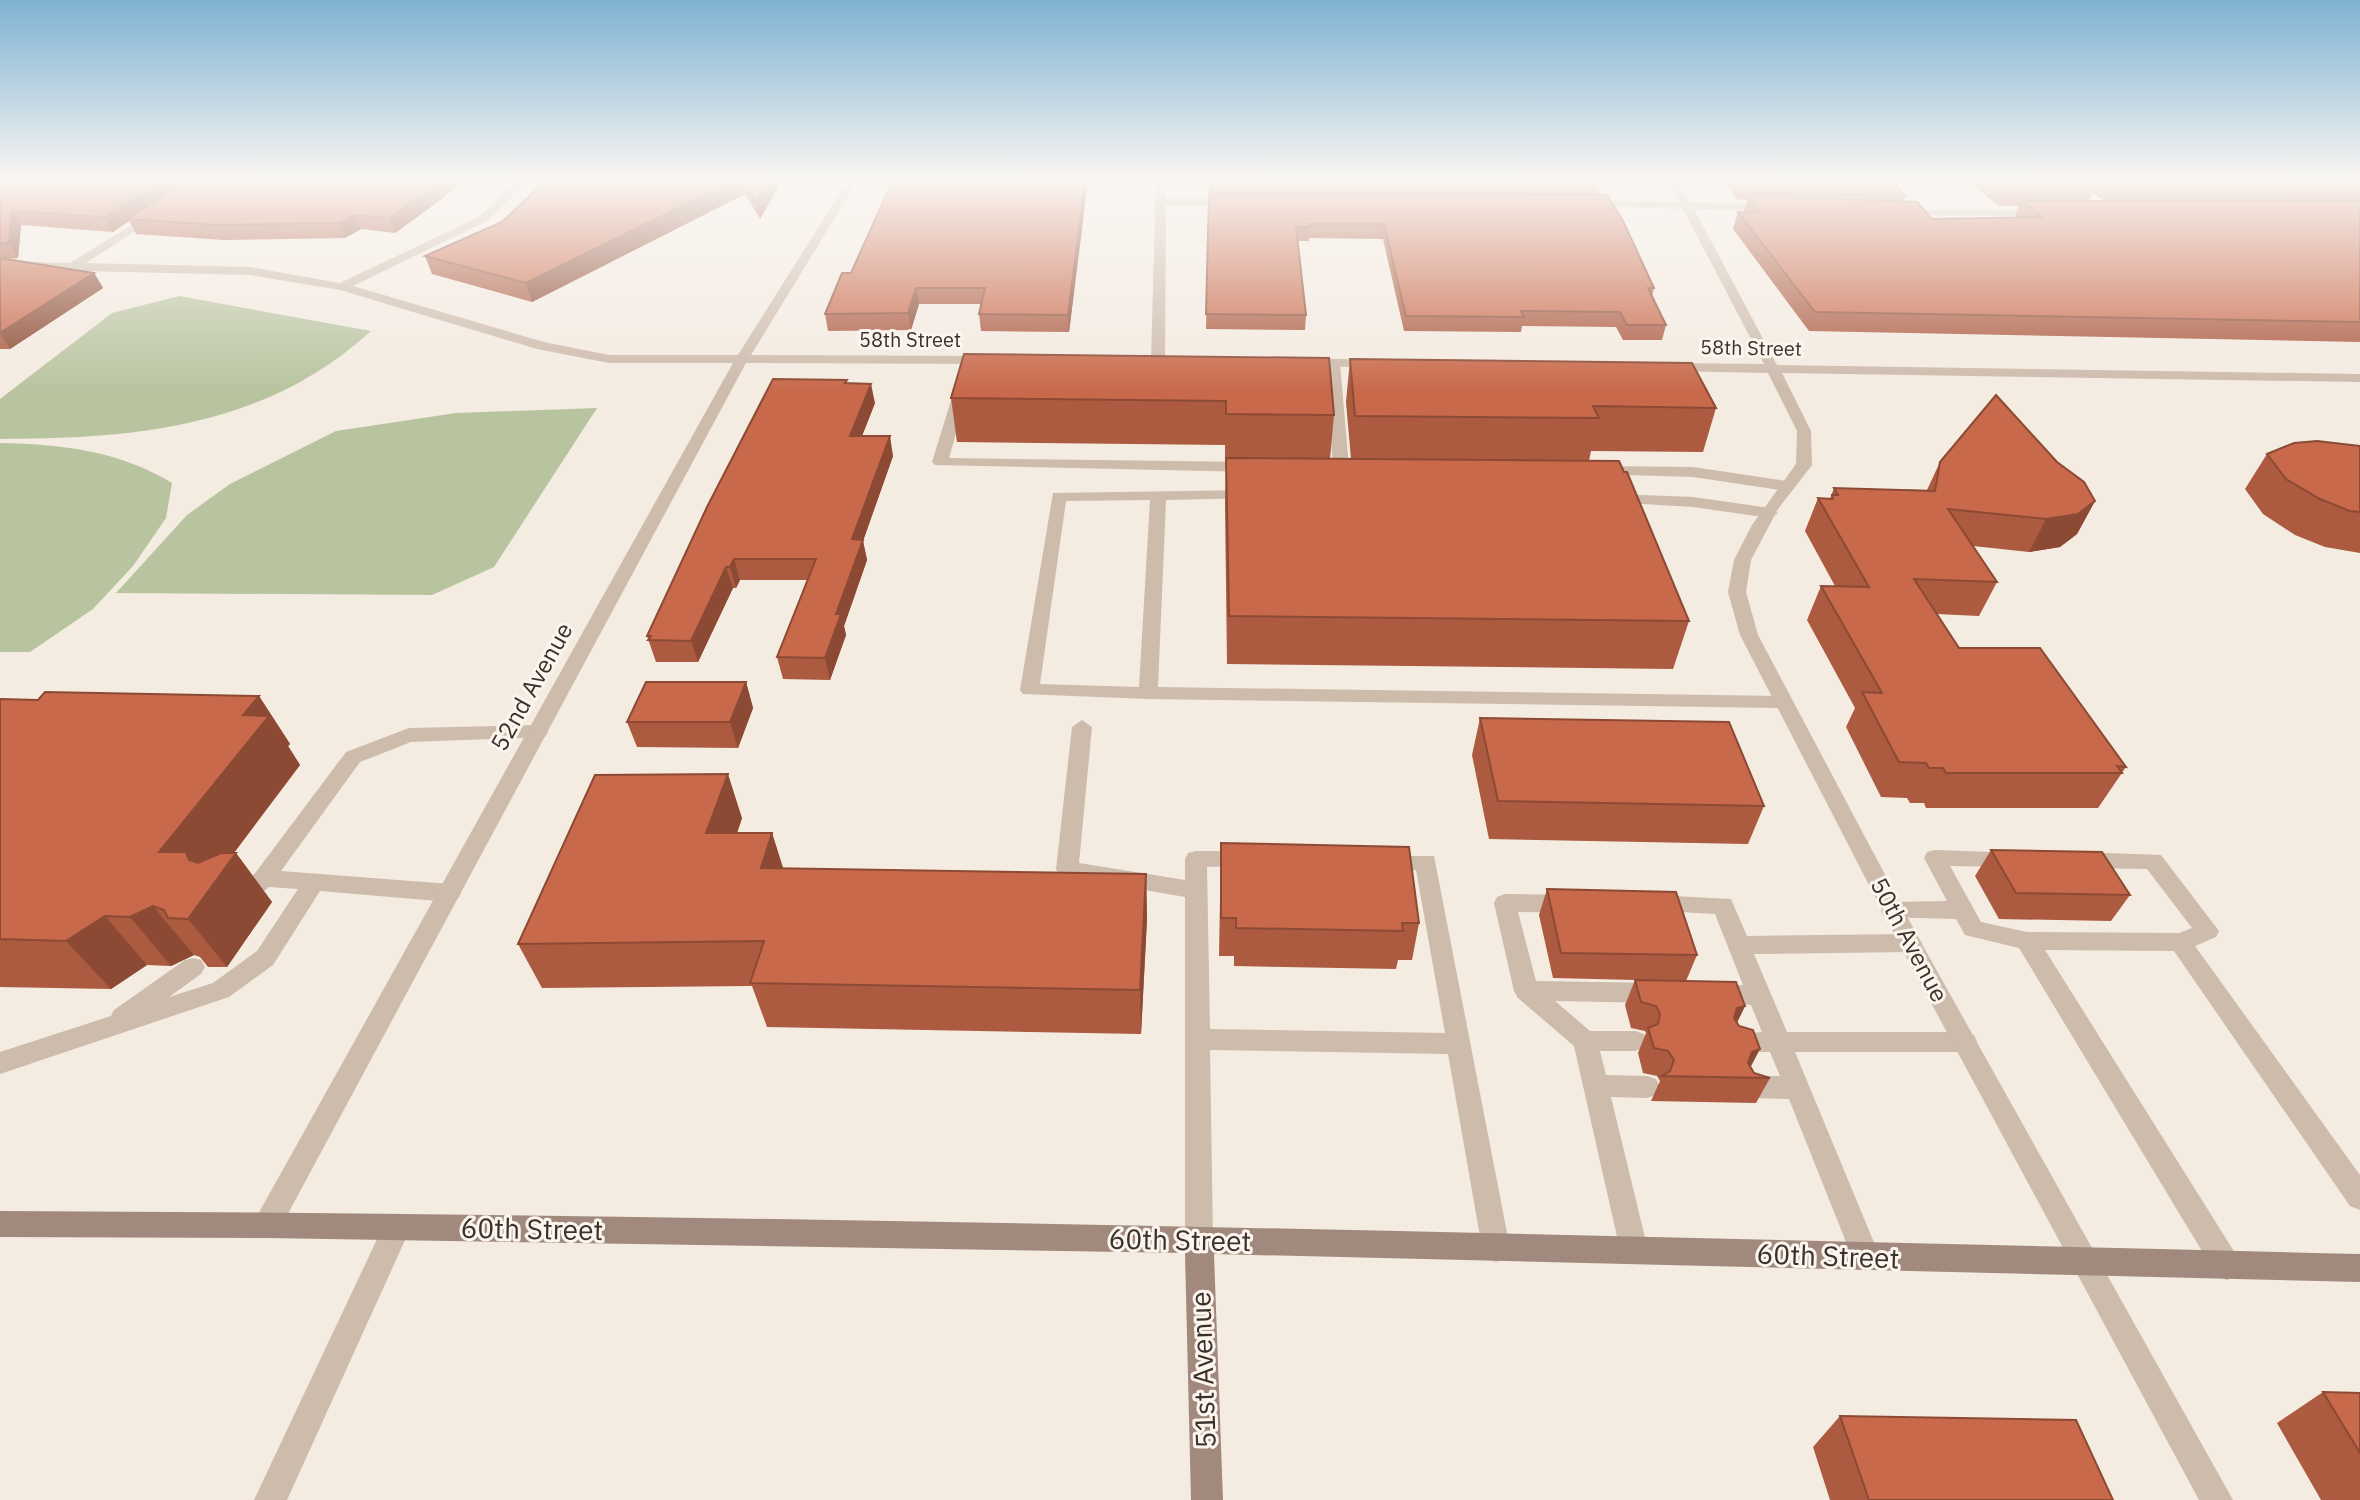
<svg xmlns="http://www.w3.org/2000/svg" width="2360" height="1500" font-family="'IBM Plex Sans',sans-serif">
  <rect width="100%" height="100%" fill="#f4ebe1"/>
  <path fill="#b8c4a0" d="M 179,296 L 371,331 C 266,427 136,439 0,439 L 0,399 L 112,313 Z
    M 597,408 L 494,567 L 432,595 L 116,593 L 187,515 L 230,484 L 336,431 L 456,413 Z
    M 0,443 C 61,444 120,451 172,483 L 166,518 L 133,566 L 93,609 L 30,652 L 0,652 Z"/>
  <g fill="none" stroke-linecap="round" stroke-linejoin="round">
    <path fill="#cdbbac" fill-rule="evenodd" d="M 1333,359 L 1340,363 L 1349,468 L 1341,473 L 1333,468 L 1326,363 Z
      M 961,387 L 968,391 L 949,458 L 1253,462 L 1261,467 L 1253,472 L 935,465 L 932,462 L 954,391 Z
      M 1597,466 L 1693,467 L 1786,481 L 1794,486 L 1786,491 L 1693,477 L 1592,474 L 1589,471 Z
      M 1251,490 L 1257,492 L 1257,498 L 1166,500 L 1158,687 L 1784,696 L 1794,702 L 1784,708 L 1148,699 L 1023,694 L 1020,690 L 1053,493 ZM 1150,500 L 1139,687 L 1040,684 L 1066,501 Z
      M 1615,494 L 1693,497 L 1770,508 L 1778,513 L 1770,518 L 1693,507 L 1609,502 L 1607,499 Z
      M 1082,720 L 1092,727 L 1079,863 L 1185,880 L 1185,859 L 1188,853 L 1196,851 L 1247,851 L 1255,853 L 1258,859 L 1255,865 L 1207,867 L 1210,1029 L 1445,1033 L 1416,870 L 1379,868 L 1376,862 L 1379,856 L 1434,856 L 1510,1248 L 1506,1258 L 1496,1262 L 1486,1258 L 1482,1248 L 1448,1054 L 1210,1050 L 1213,1240 L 1209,1249 L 1199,1253 L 1189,1249 L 1185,1240 L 1185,897 L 1059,875 L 1056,869 L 1072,727 Z
      M 538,725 L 545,727 L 548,732 L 545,737 L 411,742 L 360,762 L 281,871 L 450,884 L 458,887 L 461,893 L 458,899 L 450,902 L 320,891 L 273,965 L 229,997 L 0,1074 L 0,1052 L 111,1016 L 114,1010 L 185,960 L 193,958 L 201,960 L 205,967 L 201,974 L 169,997 L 213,983 L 257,951 L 298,889 L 269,887 C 257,897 247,911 231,906 L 228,900 L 256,872 L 346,752 L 409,728 Z
      M 1935,850 L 2021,853 L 2024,859 L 2021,865 L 2013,867 L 1950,866 L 1981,922 L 2027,932 L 2179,933 L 2192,928 L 2147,869 L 2081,868 L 2073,866 L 2070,860 L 2073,854 L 2081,852 L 2161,855 L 2219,931 L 2216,937 L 2195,946 L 2360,1175 L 2360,1210 L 2350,1206 L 2174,951 L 2045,950 L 2237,1256 L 2241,1266 L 2237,1276 L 2227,1280 L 2217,1276 L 2019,948 L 1965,935 L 1956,919 L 1884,917 L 1881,911 L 1884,905 L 1892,902 L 1947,901 L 1924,858 L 1927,852 Z
      M 1505,894 L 1569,895 L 1577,898 L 1580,904 L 1577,910 L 1569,913 L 1518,912 L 1536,981 L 1656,983 L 1664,986 L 1668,993 L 1664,1000 L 1656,1003 L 1555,1001 L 1590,1031 L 1635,1031 L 1644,1034 L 1647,1041 L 1644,1048 L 1635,1051 L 1600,1051 L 1606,1075 L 1647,1076 L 1656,1079 L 1660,1087 L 1656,1095 L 1647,1098 L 1611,1097 L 1648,1250 L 1644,1260 L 1634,1264 L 1624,1260 L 1620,1250 L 1574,1046 L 1518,998 L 1514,991 L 1494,903 L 1497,897 Z
      M 1653,895 L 1731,899 L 1747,936 L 1910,934 L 1918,937 L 1922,943 L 1918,949 L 1910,952 L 1754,954 L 1787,1032 L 1965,1032 L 1974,1035 L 1977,1042 L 1974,1049 L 1965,1052 L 1795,1052 L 1880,1257 L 1876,1267 L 1866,1271 L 1856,1267 L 1789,1099 L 1751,1098 L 1742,1095 L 1738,1087 L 1742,1079 L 1751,1076 L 1780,1076 L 1770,1052 L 1736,1052 L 1727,1049 L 1724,1042 L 1727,1035 L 1762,1032 L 1751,1005 L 1708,1001 L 1704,994 L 1708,987 L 1743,985 L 1715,914 L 1645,910 L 1642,904 L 1645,898 Z
      M 397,1214 L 407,1218 L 411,1227 L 287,1500 L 254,1500 L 387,1218 Z"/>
    <path fill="#cdbbac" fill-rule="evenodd" d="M 518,180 L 529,180 L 487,221 L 353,286 L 544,342 L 609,355 L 738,355 L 848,180 L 858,180 L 751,355 L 988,356 L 995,360 L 988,364 L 746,363 L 277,1234 L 267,1238 L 257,1234 L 253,1225 L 257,1216 L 733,363 L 609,363 L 537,349 L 340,290 L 250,275 L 0,269 L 0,261 L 70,263 L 156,210 L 160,211 L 160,215 L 86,263 L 250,267 L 340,283 L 479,217 Z
      M 1156,180 L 1166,180 L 1166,199 L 1236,199 L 1242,202 L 1236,205 L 1166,205 L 1165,359 L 1158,363 L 1151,359 Z
      M 1668,180 L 1678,180 L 1690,202 L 1772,205 L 1778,208 L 1772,211 L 1694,209 L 1777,365 L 2360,374 L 2360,382 L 1782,373 L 1811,431 L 1812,465 L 1778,509 L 1751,560 L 1746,592 L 1758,635 L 1918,937 L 2233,1500 L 2199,1500 L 1902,949 L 1740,635 L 1728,592 L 1734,560 L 1752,525 L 1796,464 L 1797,431 L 1768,373 L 1668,371 L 1661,367 L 1668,363 L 1764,364 L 1683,209 L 1588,206 L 1582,203 L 1588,200 L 1679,202 Z
      M 1900,210 L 2044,210 L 2050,213 L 2044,216 L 1896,215 L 1896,211 Z
      M 1304,358 L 1376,360 L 1383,364 L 1376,368 L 1299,365 L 1299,359 Z"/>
    <path fill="#a18a7d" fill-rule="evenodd" d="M 0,1211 C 787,1214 1573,1235 2360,1254 L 2360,1282 L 1214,1254 L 1223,1500 L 1191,1500 L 1185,1253 L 267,1238 L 0,1237 Z"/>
  </g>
  <path fill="#ac5a40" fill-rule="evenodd" d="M 0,180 L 443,198 L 395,233 L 361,229 L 345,238 L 224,240 L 136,234 L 129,221 L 113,232 L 21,225 L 18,258 L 6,259 L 94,273 L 103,288 L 10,349 L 0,349 Z
    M 546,180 L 782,180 L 760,219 L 745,194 L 532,302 L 432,274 L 425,256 L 502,222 Z
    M 893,180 L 1088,180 L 1069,332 L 981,331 L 979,314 L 981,304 L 919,304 L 911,330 L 828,331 L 825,314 L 851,273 Z
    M 1209,180 L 1600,184 L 1598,195 L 1654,288 L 1652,296 L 1666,325 L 1662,340 L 1623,340 L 1616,327 L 1522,326 L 1521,332 L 1404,331 L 1383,239 L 1309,238 L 1309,241 L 1298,241 L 1306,315 L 1305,330 L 1206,329 Z
    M 1725,180 L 1892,180 L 1905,197 L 1903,201 L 1932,219 L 2014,218 L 2019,206 L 1999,206 L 1966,180 L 2360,180 L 2360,342 L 1809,331 L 1733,229 L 1738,212 L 1744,212 L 1747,200 L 1736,199 ZM 2093,193 L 2105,201 L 2089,201 Z
    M 964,354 L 1334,415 L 1330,459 L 1351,459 L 1346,402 L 1350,359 L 1716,408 L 1703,452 L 1591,451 L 1589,461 L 1689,621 L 1673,669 L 1227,664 L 1225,504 L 1226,459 L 1225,459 L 1225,445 L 957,442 L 951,398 Z
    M 847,380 L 847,383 L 875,403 L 862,436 L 893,456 L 863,541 L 867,560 L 844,626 L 846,635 L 830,680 L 783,679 L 777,657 L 807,580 L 740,580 L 736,588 L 733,588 L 698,662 L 656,662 L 647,636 Z
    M 2360,446 L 2360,553 L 2325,547 L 2295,535 L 2263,514 L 2245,489 L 2267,454 Z
    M 1940,462 L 2057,462 L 2095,501 L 2077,534 L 2060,547 L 2029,552 L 1973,546 L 1997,582 L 1979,616 L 1937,614 L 1959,648 L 2126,767 L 2098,808 L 1926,808 L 1924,803 L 1910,803 L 1907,798 L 1881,797 L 1846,727 L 1855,708 L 1807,620 L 1821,586 L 1835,586 L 1805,531 L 1818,498 L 1830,499 L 1834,488 L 1927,490 Z
    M 746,682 L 753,708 L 738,748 L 637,747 L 627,722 Z
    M 259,696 L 290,744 L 288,746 L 300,765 L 234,853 L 236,853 L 272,902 L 227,967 L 208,967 L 200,957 L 194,955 L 171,966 L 147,965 L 111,989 L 0,987 L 0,939 L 38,700 Z
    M 1480,718 L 1764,806 L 1748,844 L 1489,839 L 1472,755 Z
    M 742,818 L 737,833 L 772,833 L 783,869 L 1146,874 L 1147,919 L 1141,1034 L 767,1027 L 752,986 L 542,988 L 518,944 Z
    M 1221,843 L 1419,923 L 1412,960 L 1398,960 L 1396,969 L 1234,966 L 1234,956 L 1219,956 Z
    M 1991,850 L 2130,895 L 2111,921 L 1999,919 L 1975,876 Z
    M 1547,889 L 1697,955 L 1686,981 L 1745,1006 L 1737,1023 L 1751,1067 L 1754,1073 L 1770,1078 L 1756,1103 L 1651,1101 L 1660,1081 L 1657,1076 L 1643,1073 L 1638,1053 L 1646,1033 L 1645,1031 L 1631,1028 L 1625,1005 L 1635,980 L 1553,978 L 1539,915 Z
    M 2323,1392 L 2360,1393 L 2360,1500 L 2321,1500 L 2277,1423 Z
    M 1840,1416 L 2113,1500 L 1830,1500 L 1813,1447 Z"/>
  <path fill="#8c4a34" d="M 164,180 L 193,180 L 128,219 L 129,221 L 113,232 L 104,217 Z
    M 442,180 L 462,180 L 443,198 L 395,233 L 389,218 Z
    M 734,180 L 742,180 L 745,194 L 532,302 L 526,283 Z
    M 769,180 L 782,180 L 760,219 L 756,202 Z
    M 1085,180 L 1088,180 L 1069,332 L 1068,315 Z
    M 12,211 L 21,225 L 18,258 L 9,243 Z
    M 355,215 L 361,229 L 345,238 L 339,223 Z
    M 94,273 L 103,288 L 10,349 L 0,333 Z
    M 916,288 L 919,304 L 911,330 L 908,313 Z
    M 871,384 L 875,403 L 854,456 L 850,436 Z
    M 890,436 L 893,456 L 863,541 L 867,560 L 844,626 L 846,635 L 830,680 L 825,658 L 852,539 Z
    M 2095,501 L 2077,534 L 2060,547 L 2029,552 L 2046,519 Z
    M 734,559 L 740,580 L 736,588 L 730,567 Z
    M 726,567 L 733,588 L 698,662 L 691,641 Z
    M 746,682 L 753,708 L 738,748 L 730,722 Z
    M 259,696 L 290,744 L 288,746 L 300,765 L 210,884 L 236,853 L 272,902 L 227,967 L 188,919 L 159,852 L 243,715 Z
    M 728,774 L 742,818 L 722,878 L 706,833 Z
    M 772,833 L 786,877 L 761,868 Z
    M 1146,874 L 1147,919 L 1141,1034 L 1140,990 Z
    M 153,906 L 194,955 L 171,966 L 130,917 Z
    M 105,916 L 147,965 L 111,989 L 66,941 Z
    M 1745,1006 L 1732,1032 L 1724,1034 L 1737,1008 Z
    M 1760,1049 L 1747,1074 L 1739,1078 L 1752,1052 Z"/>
  <path fill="#c8694b" stroke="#8c4a34" stroke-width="2" d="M 0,180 L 164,180 L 104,217 L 12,211 L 9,243 L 0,244 Z
    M 188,180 L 442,180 L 389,218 L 355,215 L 339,223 L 217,225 L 128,219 Z
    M 546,180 L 734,180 L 526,283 L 425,256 L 502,222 Z
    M 743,180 L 769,180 L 756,202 Z
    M 893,180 L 1085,180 L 1068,315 L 979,314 L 985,288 L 916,288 L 908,313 L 825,314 L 842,273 L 851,273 Z
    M 1210,180 L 1598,180 L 1600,184 L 1210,183 Z
    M 1733,180 L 1892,180 L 1905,197 L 1739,190 Z
    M 1994,180 L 2083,180 L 2095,189 L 2006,189 Z
    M 2106,180 L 2360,180 L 2360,189 L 2120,189 Z
    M 1209,194 L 1607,195 L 1623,221 L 1654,288 L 1648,288 L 1666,325 L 1627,325 L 1620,312 L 1521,311 L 1524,317 L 1406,316 L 1384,224 L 1309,224 L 1310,227 L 1296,227 L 1306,315 L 1206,314 Z
    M 1749,195 L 1917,202 L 1932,219 L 2042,217 L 2022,201 L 2360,201 L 2360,322 L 1815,312 L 1738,212 L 1759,213 Z
    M 0,258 L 94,273 L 0,333 Z
    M 964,354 L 1329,358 L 1334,415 L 1226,414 L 1226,401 L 951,398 Z
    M 1350,359 L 1692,363 L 1716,408 L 1593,406 L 1599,418 L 1355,416 Z
    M 773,379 L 847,380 L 845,383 L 871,384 L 850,436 L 890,436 L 852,539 L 863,540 L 836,614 L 841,614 L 825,658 L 777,657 L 816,559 L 734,559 L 730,567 L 726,567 L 691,641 L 648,640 L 651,636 L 647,636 L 707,507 Z
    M 1996,395 L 2057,462 L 2084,482 L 2095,501 L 2078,514 L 2046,519 L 1948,509 L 1997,582 L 1914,579 L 1959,648 L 2040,648 L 2126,767 L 2117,766 L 2122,773 L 1946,773 L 1943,768 L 1929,768 L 1926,763 L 1899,762 L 1862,692 L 1882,693 L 1821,586 L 1869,587 L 1818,498 L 1833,499 L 1832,495 L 1838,495 L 1834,488 L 1935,491 L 1940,462 Z
    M 2317,441 L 2360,446 L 2360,512 L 2350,511 L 2320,499 L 2286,479 L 2267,454 L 2294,443 Z
    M 1226,458 L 1619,461 L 1624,472 L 1627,472 L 1689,621 L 1229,616 Z
    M 646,682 L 746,682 L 730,722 L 627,722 Z
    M 45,692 L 259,696 L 243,715 L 269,716 L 159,852 L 186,852 L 189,860 L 198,863 L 221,853 L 236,853 L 188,919 L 168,918 L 164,910 L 153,906 L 130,917 L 105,916 L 66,941 L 0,939 L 0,699 L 38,700 Z
    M 1480,718 L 1729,722 L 1764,806 L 1498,801 Z
    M 728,774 L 706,833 L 772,833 L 761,868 L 1146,874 L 1140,990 L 750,983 L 764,941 L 518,944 L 595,775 Z
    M 1221,843 L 1409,847 L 1419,923 L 1402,923 L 1403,931 L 1236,928 L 1236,918 L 1221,918 Z
    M 1991,850 L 2102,852 L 2130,895 L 2016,893 Z
    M 1547,889 L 1676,892 L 1697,955 L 1561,953 Z
    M 1635,980 L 1736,982 L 1745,1006 L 1737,1008 L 1734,1018 L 1739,1026 L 1753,1030 L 1760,1049 L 1752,1052 L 1748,1063 L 1754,1073 L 1770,1078 L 1662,1076 L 1670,1071 L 1674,1060 L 1668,1051 L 1654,1048 L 1648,1028 L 1658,1024 L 1660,1014 L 1656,1006 L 1641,1002 Z
    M 2323,1392 L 2360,1393 L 2360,1453 Z
    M 1840,1416 L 2076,1420 L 2113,1500 L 1869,1500 Z"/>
  <linearGradient id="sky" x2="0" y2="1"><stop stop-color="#7eb2d2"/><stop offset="0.46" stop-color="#faf6f2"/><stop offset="1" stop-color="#faf6f2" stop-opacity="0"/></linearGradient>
  <rect width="2360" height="390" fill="url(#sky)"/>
  <g text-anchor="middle" stroke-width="6" stroke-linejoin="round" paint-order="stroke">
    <g font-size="20" fill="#3b302b" stroke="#fbf5ee">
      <text x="910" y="347">58th Street</text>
      <text transform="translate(1751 348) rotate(1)" y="7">58th Street</text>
    </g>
    <g font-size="24" fill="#3b302b" stroke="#fbf5ee">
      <text transform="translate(532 687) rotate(-61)" y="8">52nd Avenue</text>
      <text transform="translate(1909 940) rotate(62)" y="8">50th Avenue</text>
    </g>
    <g font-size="28" fill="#3b302b" stroke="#fbf5ee">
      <text transform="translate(532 1229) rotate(1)" y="10">60th Street</text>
      <text transform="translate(1180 1240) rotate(1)" y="10">60th Street</text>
      <text transform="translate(1828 1256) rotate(2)" y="10">60th Street</text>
      <text transform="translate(1203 1370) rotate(-92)" y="10">51st Avenue</text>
    </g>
  </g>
</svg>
